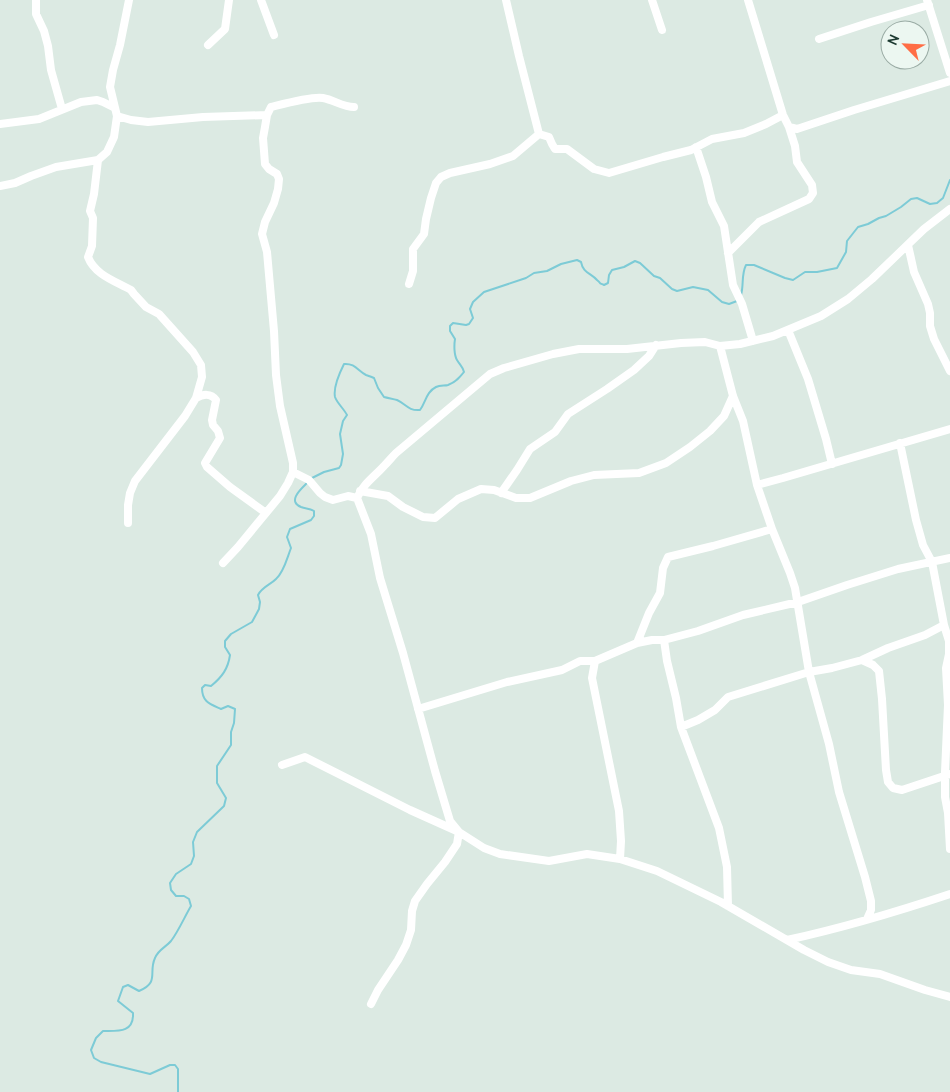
<svg xmlns="http://www.w3.org/2000/svg" width="950" height="1092" font-family="Cabin,sans-serif">
  <rect width="100%" height="100%" fill="#dceae3"/>
  <g fill="none" stroke-linecap="round" stroke-linejoin="round">
    <path stroke="#7dcbd6" stroke-width="2" d="M 741,295 C 744,285 741,275 746,265 L 754,265 L 785,278 L 793,280 L 805,272 L 817,272 L 837,268 L 846,252 L 847,241 L 858,227 L 868,224 L 879,218 L 886,216 L 901,207 L 911,199 L 917,198 L 930,204 L 937,203 L 943,198 L 950,180
      M 310,479 L 324,472 L 339,468 L 341,465 L 343,454 L 340,434 L 343,421 L 347,415 C 344,409 337,403 335,397 C 333,387 340,372 344,364 C 355,363 358,371 366,375 C 369,376 372,377 374,378 L 378,388 L 384,397 C 388,398 393,399 397,400 C 406,404 408,411 420,410 C 426,402 426,392 436,387 C 440,385 445,386 448,385 C 456,382 460,377 464,372 C 463,367 460,365 457,360 C 454,355 454,345 455,339 L 450,331 L 450,326 L 453,323 L 466,325 L 469,324 L 473,318 L 470,309 L 473,302 L 484,292 L 526,278 L 534,273 L 547,271 L 561,264 L 577,260 L 581,262 C 583,273 591,273 597,280 C 603,285 597,282 604,285 L 608,283 L 609,275 L 612,270 L 624,267 L 635,261 L 640,263 L 654,276 L 660,278 L 672,289 L 677,291 L 693,287 L 708,290 L 722,302 L 729,304 L 737,301
      M 178,1092 L 178,1069 L 175,1065 L 170,1065 L 150,1074 L 101,1062 L 94,1058 L 91,1050 L 96,1038 L 103,1031 C 118,1031 134,1033 133,1013 L 118,1001 L 123,987 L 128,985 L 139,991 C 160,982 148,973 155,958 C 158,950 166,947 171,941 C 178,932 185,916 191,906 L 189,899 L 184,896 L 176,896 L 171,890 L 170,883 L 176,874 L 191,864 L 194,856 L 193,842 L 197,832 L 224,806 L 226,798 L 217,783 L 217,766 L 231,745 L 231,732 L 234,723 L 235,709 L 228,706 L 221,709 C 210,704 202,702 202,688 L 205,685 L 211,686 C 222,677 228,669 230,655 L 225,647 L 225,641 L 231,634 L 252,622 L 259,609 L 260,602 L 258,595 C 262,587 270,585 276,579 C 284,572 287,558 291,548 L 287,537 L 290,529 L 311,520 L 314,516 L 314,511 C 309,508 306,509 301,507 C 287,501 301,489 307,483"/>
    <path stroke="#fff" stroke-width="8" d="M 36,0 L 36,14 L 44,31 L 48,46 L 51,70 L 62,109
      M 261,0 L 274,35
      M 506,0 L 519,56 L 539,134
      M 652,0 L 662,30
      M 748,0 L 783,115 L 789,127 L 797,129 L 854,110 L 950,81
      M 927,0 L 950,73
      M 819,39 L 871,22 L 929,5
      M 208,45 L 225,29 L 229,0
      M 117,116 L 131,120 L 148,122 L 203,117 L 267,115
      M 0,124 L 39,119 L 81,102 L 97,100 L 103,102 L 115,108
      M 539,134 L 549,137 L 552,144 L 555,149 L 567,149 L 594,169 L 609,173 L 663,157 L 691,150 L 712,139 L 744,133 L 766,124 L 783,115
      M 696,147 L 706,177 L 712,202 L 724,226 L 733,285 L 742,304 L 753,341
      M 98,160 L 94,194 L 90,211 L 93,218 L 92,246 L 88,257 C 95,275 115,281 131,290 L 134,294 L 146,307 L 159,314 L 193,352 L 201,365 L 202,377 L 196,398 L 185,416 L 135,481 L 130,493 L 128,505 L 128,523
      M 0,186 L 15,183 L 31,176 L 56,167 L 98,160 L 107,152 L 114,137 L 117,116 L 110,87 L 113,70 L 120,45 L 129,0
      M 950,209 L 924,229 L 872,279 L 848,299 L 821,316 L 773,336 L 740,344 L 720,346 L 705,342 L 681,343 L 627,349 L 579,349 L 553,354 L 504,368 L 490,374 L 396,453 C 392,457 388,462 384,466 C 374,477 363,484 357,498 L 371,534 L 380,578 L 403,653 L 435,771 L 450,821 L 459,832 L 484,848 L 500,854 L 549,861 L 587,854 L 620,859 L 657,871 L 721,902 L 804,950 L 828,962 L 851,970 L 880,974 L 925,990 L 950,997
      M 908,245 L 914,272 L 928,304 L 930,313 L 930,326 L 934,339 L 950,371
      M 728,253 L 759,222 L 809,199 L 813,193 L 812,185 L 797,162 L 795,146 L 789,127
      M 409,284 L 413,271 L 413,249 L 424,234 L 426,219 L 431,198 L 436,183 L 441,177 L 450,173 L 490,164 L 513,156 L 539,134
      M 788,330 L 808,379 L 826,439 L 832,464
      M 720,346 L 733,396 L 743,421 L 757,485 L 772,529 L 790,573 L 795,588 L 809,672 L 829,744 L 839,792 L 865,877 L 871,901 L 871,910 L 867,919
      M 196,398 C 203,394 211,393 216,400 L 212,420 L 213,425 L 218,431 L 220,438 L 205,463 L 207,467 L 230,487 L 266,513
      M 900,443 L 916,520 L 923,545 L 932,562 L 944,625 L 949,641 L 949,654 L 946,668 L 948,705 L 945,772 L 945,797 L 948,813 L 950,849
      M 293,472 L 309,480 L 320,493 L 325,497 L 333,500 L 348,496 L 357,498
      M 757,485 L 783,478 L 950,429
      M 360,491 L 388,496 L 403,507 L 423,517 L 435,518 L 458,499 L 481,489 L 494,490 L 516,498 L 530,498 L 571,481 L 594,475 L 639,473 L 666,463 L 690,447 L 710,431 L 724,416 L 733,396
      M 501,493 L 517,470 L 530,449 L 555,432 L 568,414 L 607,389 L 634,370 L 649,356 L 656,345
      M 223,563 L 238,547 L 280,496 L 288,483 L 293,472 L 293,463 L 280,406 L 276,375 L 274,331 L 267,252 L 262,234 L 265,222 L 274,203 L 278,189 L 279,179 L 277,174 L 269,169 L 265,164 L 263,138 L 265,127 L 267,115 L 271,107 C 283,104 312,96 323,98 C 334,100 343,107 354,107
      M 664,640 L 667,661 L 676,698 L 681,727 L 719,828 L 727,867 L 728,906
      M 637,643 L 649,613 L 660,593 L 663,568 L 668,557 L 713,546 L 772,529
      M 862,660 L 873,665 L 879,671 L 882,699 L 886,770 L 888,782 L 893,788 L 902,790 L 950,774
      M 595,661 L 592,678 L 619,811 L 621,841 L 620,859
      M 418,709 L 507,682 L 562,670 L 580,661 L 595,661 L 637,643 L 652,640 L 664,640 L 698,631 L 743,615 L 798,602 L 847,585 L 898,569 L 950,558
      M 681,727 L 698,720 L 715,710 L 728,697 L 809,672 L 832,668 L 862,660 L 888,648 L 925,635 L 944,625
      M 282,765 L 305,757 L 410,810 L 459,832 L 457,844 L 445,862 L 427,884 L 415,901 L 412,911 L 411,930 L 406,945 L 398,960 L 378,990 L 371,1004
      M 787,940 C 842,928 896,912 950,894"/>
  </g>
  <g transform="translate(905 45) rotate(294)"><circle r="24" fill="#ecf7f1" stroke="#99aba4"/>
  <path d="M0-4L9 19L0 12L-9 19Z" fill="#ff6d45"/>
  <text y="-8" font-size="14" font-weight="bold" text-anchor="middle" fill="#1c3a31">N</text>
  </g>
</svg>
